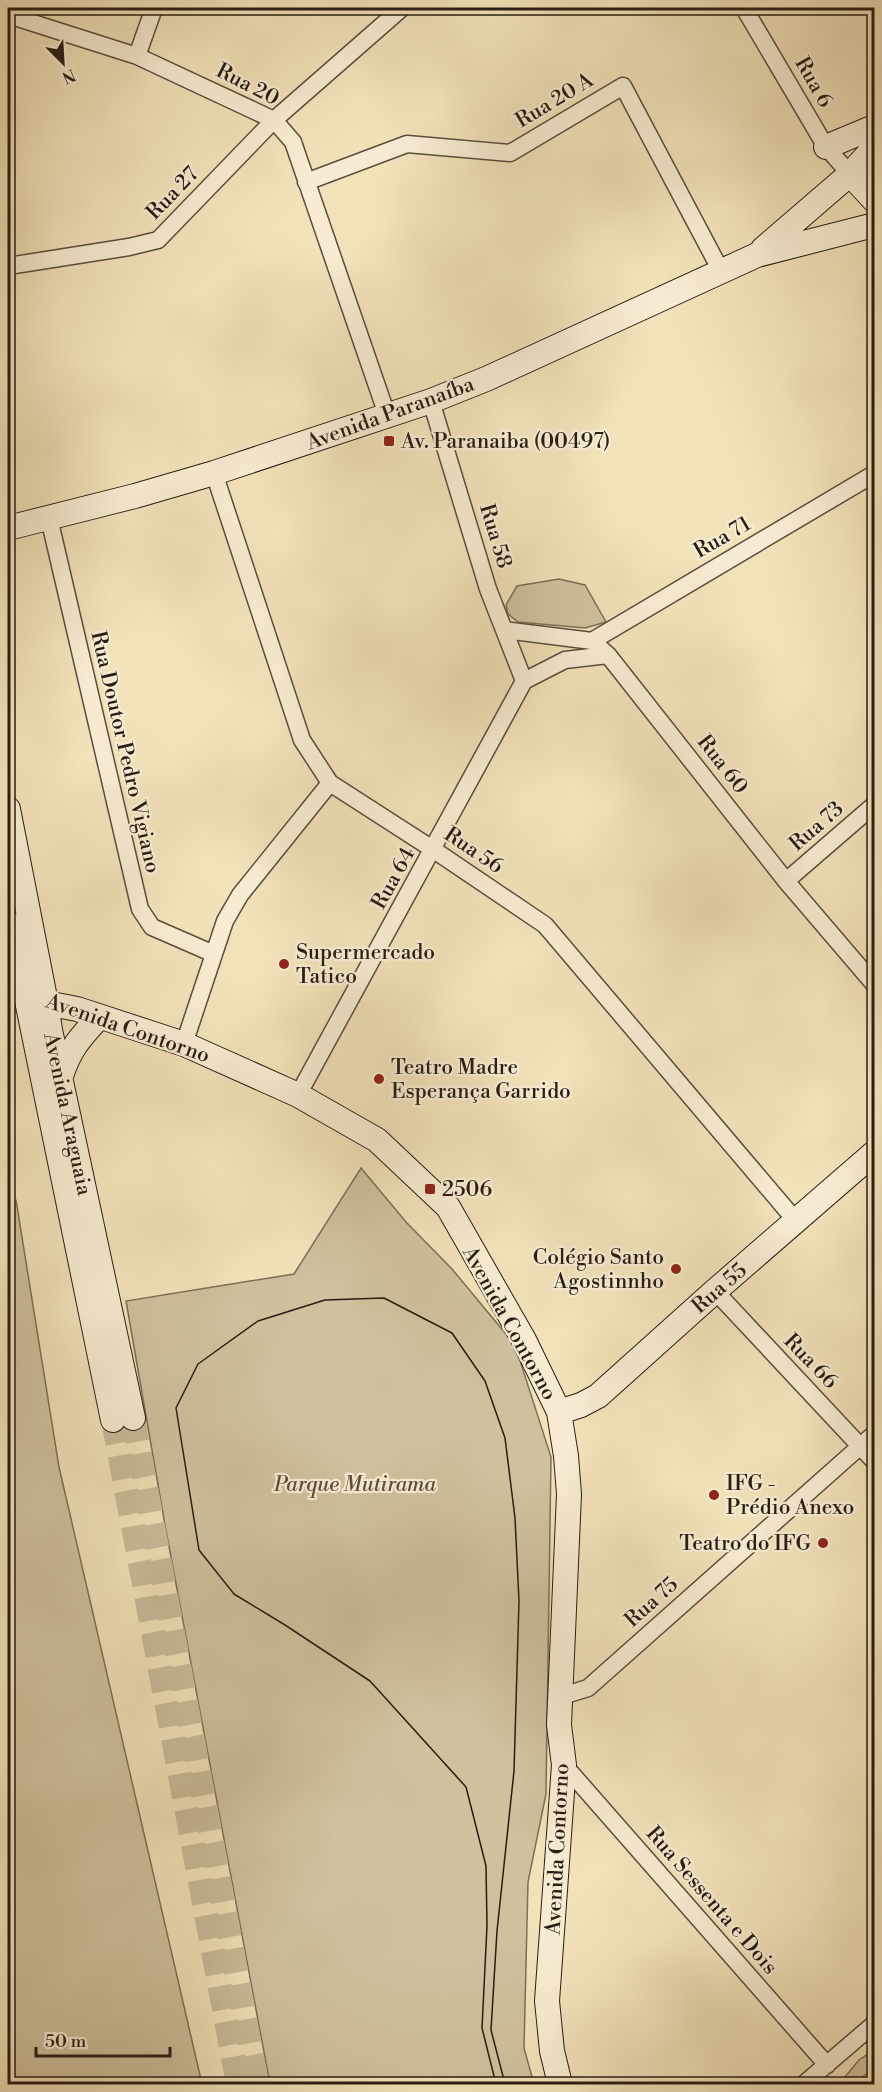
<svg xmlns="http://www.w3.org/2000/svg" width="882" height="2092" font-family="'Libre Bodoni',serif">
  <rect width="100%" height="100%" fill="#f2e2ba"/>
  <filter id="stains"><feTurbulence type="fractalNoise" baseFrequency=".00333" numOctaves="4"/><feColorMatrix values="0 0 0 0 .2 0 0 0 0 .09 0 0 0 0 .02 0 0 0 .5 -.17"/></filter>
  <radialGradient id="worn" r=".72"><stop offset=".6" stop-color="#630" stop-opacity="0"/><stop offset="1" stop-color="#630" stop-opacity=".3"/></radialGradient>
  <path fill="#cfc19e" stroke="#7b6f58" stroke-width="1.5" d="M 559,579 L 585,585 L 606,622 L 585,628 L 518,622 L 508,614 L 506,605 L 517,586 Z
    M 361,1168 L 406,1222 L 452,1269 L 515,1345 L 551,1457 L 546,1794 L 528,1882 L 524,2048 L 534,2084 L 270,2084 L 165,1525 L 126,1301 L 294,1274 Z
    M 8,1198 L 16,1200 L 59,1467 L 202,2084 L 8,2084 Z
    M 874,2050 L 874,2067 L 855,2084 L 839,2084 L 859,2060 Z"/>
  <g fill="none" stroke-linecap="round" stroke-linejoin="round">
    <path stroke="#c9bb99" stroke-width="24" stroke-dasharray="24 12" stroke-linecap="butt" d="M 133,1418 L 257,2084
      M 113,1420 L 238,2084"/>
    <defs>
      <path id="street" d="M 744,8 L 826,147 L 850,174
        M 8,15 L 137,56 L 274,120 L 293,142 L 387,415
        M 137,56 L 154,8
        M 306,182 L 407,144 L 510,153 L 623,86 L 721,271
        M 8,266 L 129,247 L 158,240 L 274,120 L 402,8
        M 431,401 L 488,589 L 524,681
        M 214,473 L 302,740 L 330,783 L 434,850 L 545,925 L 796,1221
        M 49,518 L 140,909 L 152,927 L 214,954
        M 504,630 L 592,641 L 608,655 L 786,881 L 874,984
        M 592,641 L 874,474
        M 524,681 L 565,660 L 608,655
        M 786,881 L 874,805
        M 184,1044 L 225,921 L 240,895 L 330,783
        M 298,1095 L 524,681
        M 715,1291 L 874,1461
        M 559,1697 L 588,1688 L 874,1434
        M 564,1765 L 827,2065
        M 804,2084 L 874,2024"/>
      <path id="secondary" d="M 826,147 L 874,127
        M 850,174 L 874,200
        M 763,249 L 850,174 L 874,148
        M 8,528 L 135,496 L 214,473 L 431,401 L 486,379 L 757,255 L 874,225
        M 8,809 L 46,1003 L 50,1030 L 133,1418
        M 8,923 L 17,952 L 113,1420
        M 8,983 L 46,1003 L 77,1009 L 184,1044 L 298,1095 L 377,1140 L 448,1207 L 524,1340 L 559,1412 L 566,1456 L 569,1494 L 559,1725 L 564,1765 L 547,2001 L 552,2051 L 560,2084
        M 61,1076 C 70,1048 80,1038 99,1017
        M 559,1412 L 581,1405 L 598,1396 L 715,1291 L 874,1153"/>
    </defs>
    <use href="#street" stroke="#5a4e3d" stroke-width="19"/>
    <use href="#secondary" stroke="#271d13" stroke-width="26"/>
    <use href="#street" stroke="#f7ecd2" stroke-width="16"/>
    <use href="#secondary" stroke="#f7ecd2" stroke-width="24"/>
    <path stroke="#271d13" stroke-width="1.5" d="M 496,2084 L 482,2028 L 487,1926 L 486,1866 L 466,1787 L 370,1681 L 285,1625 L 234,1594 L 199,1550 L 176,1408 L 198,1364 L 258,1321 L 325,1300 L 384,1298 L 452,1333 L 485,1381 L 505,1438 L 515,1518 L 519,1601 L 514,1771 L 497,1931 L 491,2030 L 505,2084"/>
  </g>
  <g fill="#8f2418" stroke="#f7ecd2" stroke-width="2">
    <rect x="383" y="435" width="12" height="12" rx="3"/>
    <circle cx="284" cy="964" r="6"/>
    <circle cx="379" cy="1079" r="6"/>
    <rect x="424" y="1183" width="12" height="12" rx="3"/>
    <circle cx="676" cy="1269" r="6"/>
    <circle cx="714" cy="1495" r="6"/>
    <circle cx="823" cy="1543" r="6"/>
  </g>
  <g text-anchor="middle" stroke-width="4.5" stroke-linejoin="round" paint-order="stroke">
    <g font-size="21" fill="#271d13" stroke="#f7ecd2">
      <text transform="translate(814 82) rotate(60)" y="7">Rua 6</text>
      <text transform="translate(248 84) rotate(27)" y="7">Rua 20</text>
      <text transform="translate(554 100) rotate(-31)" y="7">Rua 20 A</text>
      <text transform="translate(172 193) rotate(-46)" y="7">Rua 27</text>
      <text transform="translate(390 413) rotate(-20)" y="7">Avenida Paranaíba</text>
      <text transform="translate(496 536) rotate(73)" y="7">Rua 58</text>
      <text transform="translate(722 537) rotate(-30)" y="7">Rua 71</text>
      <text transform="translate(126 752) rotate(77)" y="7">Rua Doutor Pedro Vigiano</text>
      <text transform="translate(723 764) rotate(52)" y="7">Rua 60</text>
      <text transform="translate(816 826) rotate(-41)" y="7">Rua 73</text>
      <text transform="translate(474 850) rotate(34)" y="7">Rua 56</text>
      <text transform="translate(393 878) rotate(-61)" y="7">Rua 64</text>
      <text transform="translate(128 1028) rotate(19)" y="7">Avenida Contorno</text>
      <text transform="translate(68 1114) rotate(78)" y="7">Avenida Araguaia</text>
      <text transform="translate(719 1288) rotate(-41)" y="7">Rua 55</text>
      <text transform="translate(510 1323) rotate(61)" y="7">Avenida Contorno</text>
      <text transform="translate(811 1361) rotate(46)" y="7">Rua 66</text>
      <text transform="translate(651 1602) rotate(-42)" y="7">Rua 75</text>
      <text transform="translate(557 1849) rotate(-87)" y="7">Avenida Contorno</text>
      <text transform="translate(712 1900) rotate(49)" y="7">Rua Sessenta e Dois</text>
    </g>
    <g font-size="21" fill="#271d13" stroke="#f7ecd2" text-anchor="start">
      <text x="401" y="448">Av. Paranaiba (00497)</text>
      <text x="296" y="959">Supermercado<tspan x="296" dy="24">Tatico</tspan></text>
      <text x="391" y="1074">Teatro Madre<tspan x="391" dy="24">Esperança Garrido</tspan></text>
      <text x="442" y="1196">2506</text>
      <text x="664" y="1264" text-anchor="end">Colégio Santo<tspan x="664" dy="24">Agostinnho</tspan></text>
      <text x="726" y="1490">IFG -<tspan x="726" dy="24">Prédio Anexo</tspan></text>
      <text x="811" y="1550" text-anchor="end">Teatro do IFG</text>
    </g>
    <g font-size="21" font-style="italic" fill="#594e3d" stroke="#f7ecd2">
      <text x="355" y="1491">Parque Mutirama</text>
    </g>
  </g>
  <rect width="882" height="2092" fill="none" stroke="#f2e2ba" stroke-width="30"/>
  <rect x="9" y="9" width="864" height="2074" fill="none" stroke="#271d13" stroke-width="3"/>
  <rect x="15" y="15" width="852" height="2062" fill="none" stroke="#271d13" stroke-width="1.5"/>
  <g transform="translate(63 63) rotate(156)" stroke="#f7ecd2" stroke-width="4.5" paint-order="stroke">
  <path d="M0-4.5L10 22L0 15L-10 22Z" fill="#271d13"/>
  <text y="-9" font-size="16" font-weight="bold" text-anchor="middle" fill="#271d13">N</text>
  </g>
  <path d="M36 2047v9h134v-9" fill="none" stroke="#271d13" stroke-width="3"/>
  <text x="45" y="2047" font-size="18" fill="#271d13" stroke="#f7ecd2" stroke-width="4.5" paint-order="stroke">50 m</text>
  <rect width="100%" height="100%" filter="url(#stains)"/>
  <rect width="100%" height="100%" fill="url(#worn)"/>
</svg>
